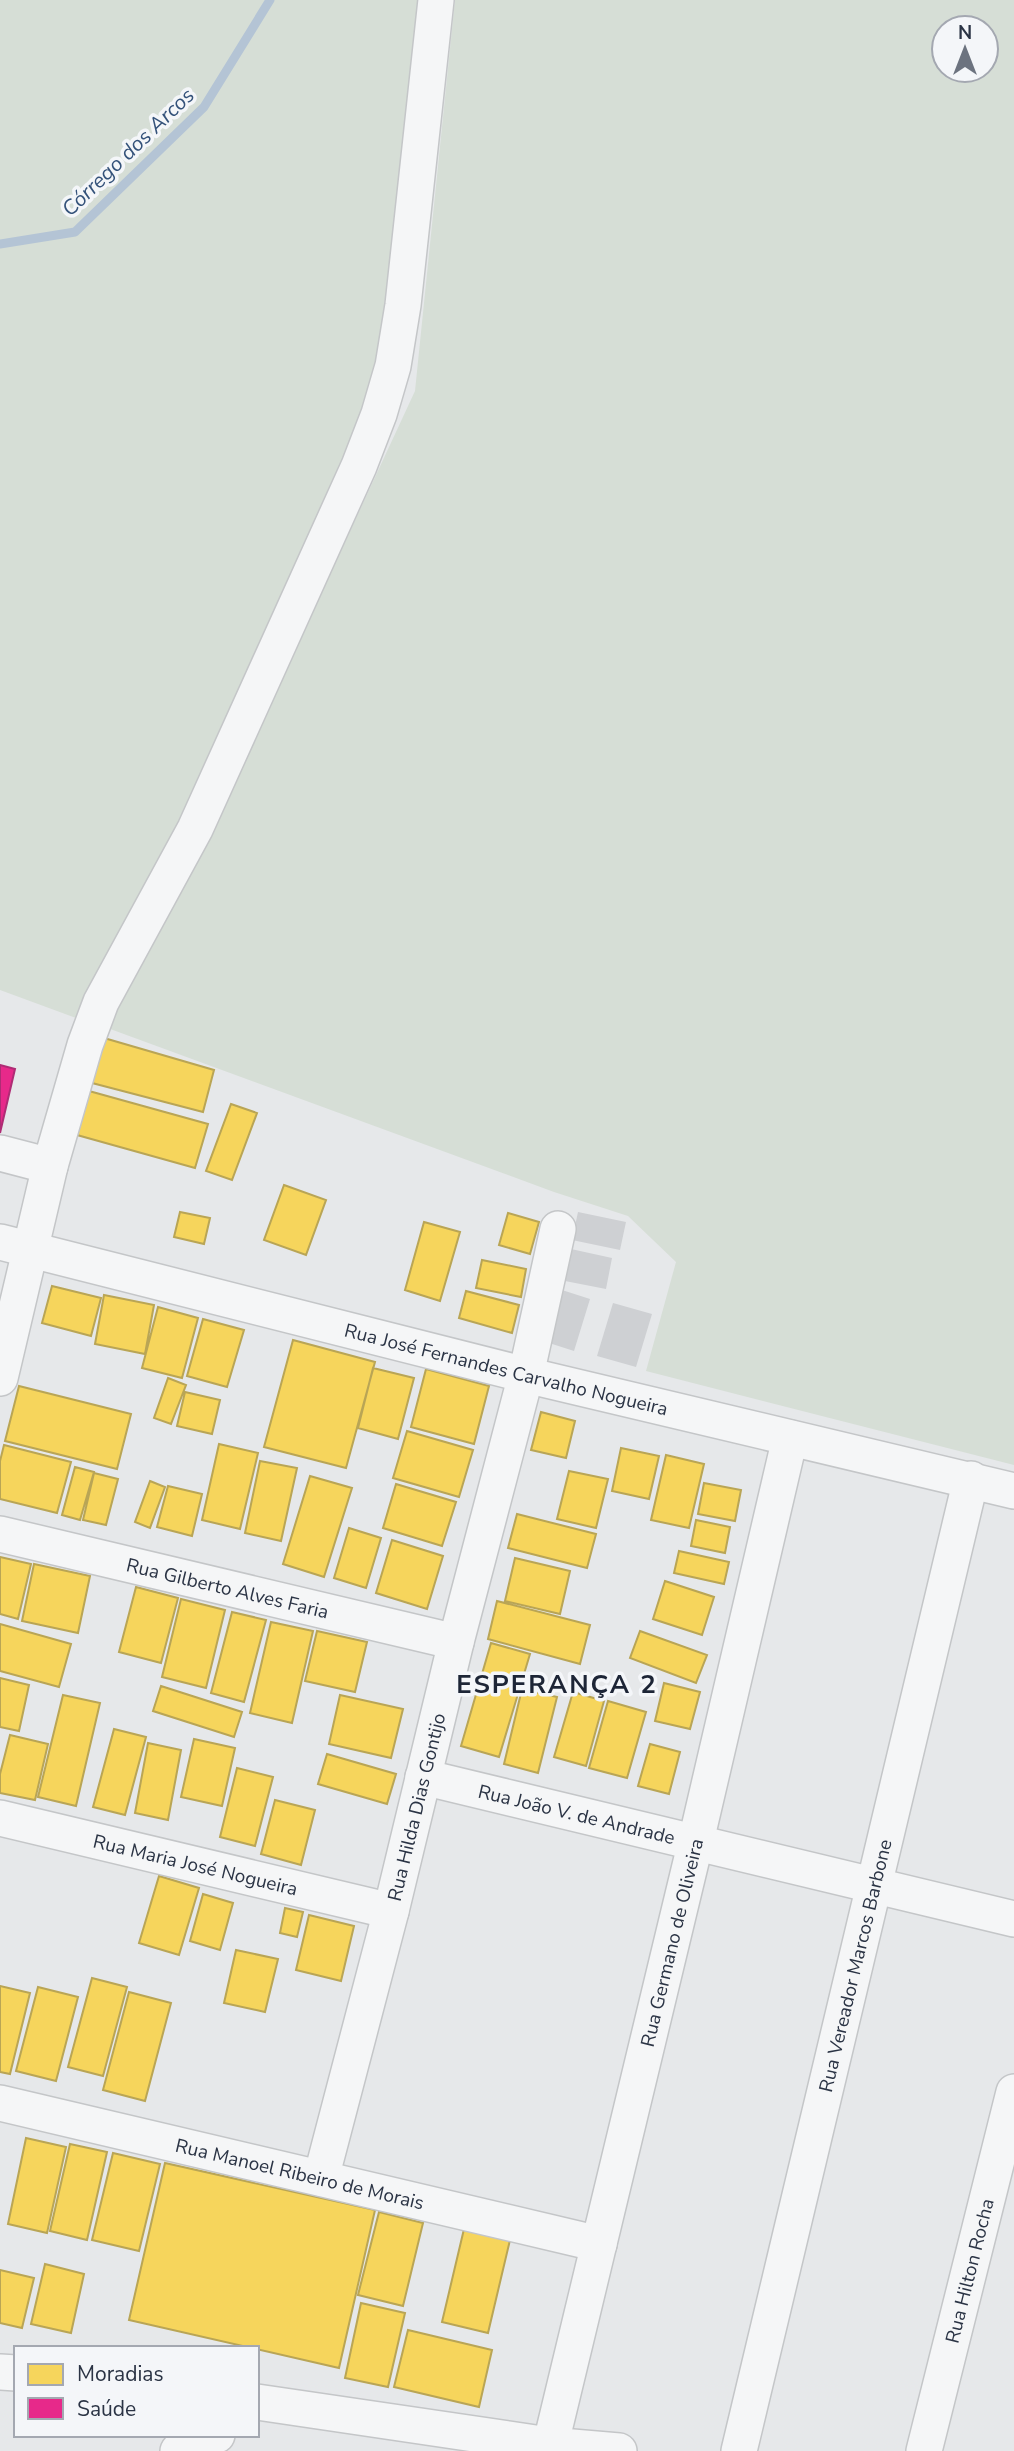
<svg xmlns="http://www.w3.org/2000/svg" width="1014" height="2451" font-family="'Nunito Sans',sans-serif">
  <rect width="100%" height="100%" fill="#e6e8ea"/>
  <path fill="#d6ded6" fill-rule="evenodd" d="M 0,0 L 418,0 L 383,365 L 369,417 L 182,831 L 89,986 L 76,1018 L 0,990 Z
    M 455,0 L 1014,0 L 1014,1465 L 646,1371 L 676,1262 L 628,1216 L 554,1192 L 102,1026 L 210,833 L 415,391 ZM 944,28 L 986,28 L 986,70 L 944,70 Z"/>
  <path fill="#f6d55c" stroke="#b9a555" stroke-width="2" d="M 104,1038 L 214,1070 L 203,1112 L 92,1083 Z
    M 89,1091 L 208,1124 L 195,1168 L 77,1135 Z
    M 231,1104 L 257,1113 L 232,1180 L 206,1171 Z
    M 284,1185 L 326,1200 L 306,1255 L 264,1240 Z
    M 180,1212 L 210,1218 L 204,1244 L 174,1237 Z
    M 508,1213 L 539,1222 L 530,1254 L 499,1245 Z
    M 424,1222 L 460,1232 L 440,1301 L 405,1290 Z
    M 482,1260 L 526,1269 L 521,1297 L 476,1288 Z
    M 52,1286 L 101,1298 L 91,1336 L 42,1323 Z
    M 466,1291 L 519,1305 L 512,1333 L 459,1318 Z
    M 104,1295 L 154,1305 L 145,1354 L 95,1344 Z
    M 158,1307 L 198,1318 L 182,1378 L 142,1368 Z
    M 203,1319 L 244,1330 L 227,1387 L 187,1376 Z
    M 293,1340 L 375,1362 L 346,1468 L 264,1447 Z
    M 373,1368 L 414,1378 L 398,1439 L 358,1428 Z
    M 426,1369 L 489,1386 L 474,1444 L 411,1427 Z
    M 168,1378 L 186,1385 L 171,1424 L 154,1418 Z
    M 19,1386 L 131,1414 L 117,1469 L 5,1441 Z
    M 185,1392 L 220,1400 L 212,1434 L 177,1426 Z
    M 541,1412 L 575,1421 L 566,1458 L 531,1450 Z
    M 407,1431 L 473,1450 L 459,1497 L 393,1478 Z
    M 219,1444 L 258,1453 L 240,1529 L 202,1520 Z
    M 4,1445 L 71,1462 L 57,1513 L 0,1499 L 0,1461 Z
    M 621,1448 L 659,1456 L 649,1499 L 612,1491 Z
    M 666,1455 L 704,1464 L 689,1528 L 651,1520 Z
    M 260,1461 L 297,1468 L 281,1541 L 245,1533 Z
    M 75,1467 L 94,1472 L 80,1520 L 62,1515 Z
    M 569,1471 L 608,1479 L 596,1528 L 557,1519 Z
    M 94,1473 L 118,1479 L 106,1525 L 83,1520 Z
    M 310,1476 L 352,1488 L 324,1577 L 283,1564 Z
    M 150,1481 L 165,1487 L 150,1528 L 135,1522 Z
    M 704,1483 L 741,1490 L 735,1521 L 698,1514 Z
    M 396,1484 L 456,1502 L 442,1546 L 383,1528 Z
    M 168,1486 L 202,1494 L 192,1536 L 157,1527 Z
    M 517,1514 L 596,1534 L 587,1568 L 508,1548 Z
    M 696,1520 L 730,1527 L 725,1553 L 691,1546 Z
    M 349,1528 L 381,1538 L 366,1588 L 334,1578 Z
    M 392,1540 L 443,1556 L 427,1609 L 376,1593 Z
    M 679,1551 L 729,1562 L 724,1584 L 674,1573 Z
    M 0,1557 L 31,1564 L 18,1619 L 0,1614 Z
    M 515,1558 L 570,1571 L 560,1614 L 505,1601 Z
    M 34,1564 L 90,1576 L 78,1633 L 22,1621 Z
    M 665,1581 L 714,1597 L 702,1635 L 653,1619 Z
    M 136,1587 L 178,1598 L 161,1663 L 119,1652 Z
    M 181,1599 L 225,1610 L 206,1688 L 162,1677 Z
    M 497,1601 L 590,1625 L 580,1664 L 488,1639 Z
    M 232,1612 L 266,1620 L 244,1702 L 211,1693 Z
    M 271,1622 L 313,1631 L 292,1723 L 250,1713 Z
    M 0,1624 L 71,1644 L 59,1687 L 0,1671 Z
    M 317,1631 L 367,1642 L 355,1692 L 305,1681 Z
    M 640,1631 L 707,1655 L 696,1683 L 630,1658 Z
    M 491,1643 L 530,1654 L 499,1757 L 461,1746 Z
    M 0,1678 L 29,1685 L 19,1731 L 0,1727 Z
    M 664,1683 L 700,1692 L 690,1729 L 655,1721 Z
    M 161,1686 L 242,1712 L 234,1737 L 153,1711 Z
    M 522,1689 L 557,1697 L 538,1773 L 504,1764 Z
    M 573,1692 L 604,1701 L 586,1766 L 554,1757 Z
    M 63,1695 L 100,1703 L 76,1806 L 38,1797 Z
    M 340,1695 L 403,1709 L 391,1758 L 329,1744 Z
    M 608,1701 L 646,1712 L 627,1778 L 589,1768 Z
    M 114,1729 L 146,1737 L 125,1815 L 93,1807 Z
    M 10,1735 L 48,1744 L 35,1800 L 0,1793 L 0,1774 Z
    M 194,1739 L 235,1748 L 222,1806 L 181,1797 Z
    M 148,1743 L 181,1750 L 168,1820 L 135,1813 Z
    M 650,1744 L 680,1752 L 669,1794 L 638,1786 Z
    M 327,1754 L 396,1774 L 387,1804 L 318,1784 Z
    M 237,1768 L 273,1777 L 255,1846 L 220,1837 Z
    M 275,1800 L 315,1810 L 301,1865 L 261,1854 Z
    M 159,1876 L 199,1888 L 179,1955 L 139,1943 Z
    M 203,1894 L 233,1903 L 220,1950 L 190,1941 Z
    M 285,1908 L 303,1912 L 297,1937 L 280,1933 Z
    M 309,1915 L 354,1926 L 341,1981 L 296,1970 Z
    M 236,1950 L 278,1959 L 265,2012 L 224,2003 Z
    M 92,1978 L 127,1987 L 103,2076 L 68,2067 Z
    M 0,1986 L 30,1993 L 10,2074 L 0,2072 Z
    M 38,1987 L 78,1997 L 56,2081 L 16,2071 Z
    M 129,1992 L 171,2003 L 145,2101 L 103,2090 Z
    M 26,2138 L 66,2147 L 47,2233 L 8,2224 Z
    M 70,2144 L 107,2152 L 87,2240 L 50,2231 Z
    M 113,2153 L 160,2164 L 139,2251 L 92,2240 Z
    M 165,2163 L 375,2210 L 339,2368 L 129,2320 Z
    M 379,2212 L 423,2223 L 403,2306 L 358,2295 Z
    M 464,2229 L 510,2240 L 488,2333 L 442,2322 Z
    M 45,2264 L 84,2274 L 71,2333 L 31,2324 Z
    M 0,2270 L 34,2278 L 22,2328 L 0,2323 Z
    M 361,2303 L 405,2313 L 388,2387 L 345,2378 Z
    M 408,2330 L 492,2350 L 479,2407 L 394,2387 Z"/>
  <path fill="#e7298a" stroke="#af2c75" stroke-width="2" d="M 0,1065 L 15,1069 L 0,1133 Z"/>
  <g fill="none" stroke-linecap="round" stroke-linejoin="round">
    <path stroke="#b4c4d5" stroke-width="9" d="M 0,244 L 75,232 L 204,107 L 270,0"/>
  </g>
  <path fill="#ced0d3" d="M 578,1212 L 626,1222 L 620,1250 L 572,1240 Z
    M 571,1249 L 612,1258 L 606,1289 L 565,1281 Z
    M 562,1290 L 590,1299 L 574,1351 L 546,1342 Z
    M 613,1303 L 652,1314 L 636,1367 L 597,1356 Z"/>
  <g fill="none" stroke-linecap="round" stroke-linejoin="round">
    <defs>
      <g id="minor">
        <path d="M 0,1153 L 50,1166"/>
        <path id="s1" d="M 0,1242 L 526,1375 L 1014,1491"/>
        <path d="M 0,1378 L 50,1166 L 85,1045 L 101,1002 L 195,829 L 359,466 L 379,414 L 393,366 L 403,305 L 436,0"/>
        <path id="s2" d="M 0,1534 L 456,1642"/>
        <path id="s3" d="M 423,1777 L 1014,1919"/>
        <path id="s4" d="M 0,1818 L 391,1911"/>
        <path id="s5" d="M 0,2103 L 599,2244"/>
        <path id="s6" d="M 321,2178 L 391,1911 L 456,1642 L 526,1375 L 558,1229"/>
        <path d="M 0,2372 L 16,2373"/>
        <path d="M 257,2402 L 549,2445 L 619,2451"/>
        <path d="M 178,2451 L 217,2435"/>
        <path id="s7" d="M 549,2451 L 696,1841 L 790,1438"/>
        <path id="s8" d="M 739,2451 L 971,1479"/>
        <path id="s9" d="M 924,2451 L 1014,2092"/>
      </g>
    </defs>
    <use href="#minor" stroke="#c4c6c8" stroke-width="38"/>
    <use href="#minor" stroke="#f5f6f7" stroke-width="35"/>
  </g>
  <g text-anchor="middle" stroke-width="7" stroke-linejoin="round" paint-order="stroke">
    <g font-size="19" fill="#2b3445" stroke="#f4f6f9">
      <text dy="7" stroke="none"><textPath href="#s1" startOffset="522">Rua José Fernandes Carvalho Nogueira</textPath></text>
      <text dy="7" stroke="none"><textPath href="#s2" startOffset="234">Rua Gilberto Alves Faria</textPath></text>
      <text dy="7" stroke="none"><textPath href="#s6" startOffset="383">Rua Hilda Dias Gontijo</textPath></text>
      <text dy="7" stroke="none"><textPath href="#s3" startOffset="158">Rua João V. de Andrade</textPath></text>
      <text dy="7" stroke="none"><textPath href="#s4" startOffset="201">Rua Maria José Nogueira</textPath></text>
      <text dy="7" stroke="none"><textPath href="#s7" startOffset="523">Rua Germano de Oliveira</textPath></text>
      <text dy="7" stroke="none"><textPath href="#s8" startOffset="499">Rua Vereador Marcos Barbone</textPath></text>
      <text dy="7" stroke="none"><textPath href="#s5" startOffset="308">Rua Manoel Ribeiro de Morais</textPath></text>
      <text dy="7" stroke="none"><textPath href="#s9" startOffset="186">Rua Hilton Rocha</textPath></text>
    </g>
    <g font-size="21" font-style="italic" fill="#34527a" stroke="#f4f6f9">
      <text transform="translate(128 152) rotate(-44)" y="7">Córrego dos Arcos</text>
    </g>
    <g font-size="26" font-weight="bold" letter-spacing="2" fill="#1d2536" stroke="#f4f6f9">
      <text x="557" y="1693">ESPERANÇA 2</text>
    </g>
  </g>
  <rect x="14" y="2346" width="245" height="91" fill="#f4f6f9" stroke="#a4a8b1" stroke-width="2"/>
  <rect x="28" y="2364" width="35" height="21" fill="#f6d55c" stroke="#a4a8b1" stroke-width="2"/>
  <text x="77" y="2381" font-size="21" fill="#2b3445">Moradias</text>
  <rect x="28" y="2398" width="35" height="21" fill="#e7298a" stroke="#a4a8b1" stroke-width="2"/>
  <text x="77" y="2416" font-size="21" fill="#2b3445">Saúde</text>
  <g transform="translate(965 49)"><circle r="33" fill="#f4f6f9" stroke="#a4a8b1" stroke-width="2"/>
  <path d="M0-5L12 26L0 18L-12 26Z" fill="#6c737f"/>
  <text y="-10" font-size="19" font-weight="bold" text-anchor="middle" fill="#2b3445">N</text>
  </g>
</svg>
